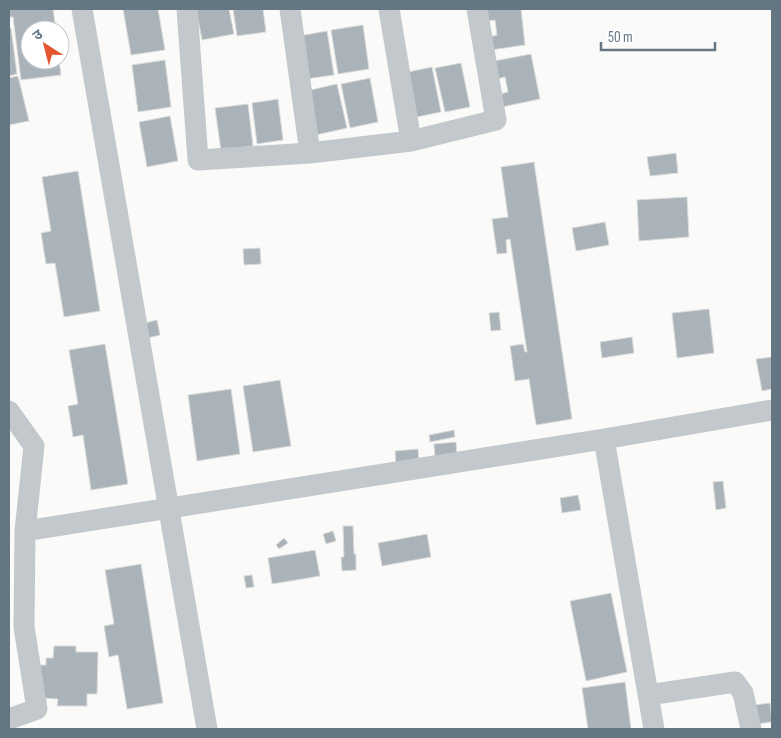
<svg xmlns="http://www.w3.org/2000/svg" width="781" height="738" font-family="'Sofia Sans Condensed','Noto Sans Devanagari',sans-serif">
  <rect width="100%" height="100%" fill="#fafaf8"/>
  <path fill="#aab3b9" stroke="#dcdcda" d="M 9,9 L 53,9 L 56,30 L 30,30 L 30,60 L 59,60 L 61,75 L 21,80 L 13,17 L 9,17 Z
    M 123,9 L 158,9 L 165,50 L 131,55 Z
    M 196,9 L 229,9 L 234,34 L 202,40 Z
    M 233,9 L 263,9 L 266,32 L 237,36 Z
    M 484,9 L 521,9 L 525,45 L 491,50 L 489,37 L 497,35 L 495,20 L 486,21 Z
    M 363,25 L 369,69 L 338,74 L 331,30 Z
    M 9,28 L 11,28 L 17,74 L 9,76 Z
    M 327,31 L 334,75 L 306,79 L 299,36 Z
    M 531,54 L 540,99 L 502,107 L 500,94 L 508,92 L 505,77 L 497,79 L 494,61 Z
    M 165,60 L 171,107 L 138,112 L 132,65 Z
    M 461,63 L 470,107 L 445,112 L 435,68 Z
    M 432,67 L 441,112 L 412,118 L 403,73 Z
    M 18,76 L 29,121 L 9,125 L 9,78 Z
    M 370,78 L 378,122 L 350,128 L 341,84 Z
    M 337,84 L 347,128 L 316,135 L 306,91 Z
    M 278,99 L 283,140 L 257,144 L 252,103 Z
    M 248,104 L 253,146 L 221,151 L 215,108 Z
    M 170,116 L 178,161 L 147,167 L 139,122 Z
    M 676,153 L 678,173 L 650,176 L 647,157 Z
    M 534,162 L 572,419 L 536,425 L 529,379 L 515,381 L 510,346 L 523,344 L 525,352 L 527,352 L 510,239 L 506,240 L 507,253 L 497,254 L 492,219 L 508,217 L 501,167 Z
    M 78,171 L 100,311 L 64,317 L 55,263 L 46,264 L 41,233 L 51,231 L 42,177 Z
    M 687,197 L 689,237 L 639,241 L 637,200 Z
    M 605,222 L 609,245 L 576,251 L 572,228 Z
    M 260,248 L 261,264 L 244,265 L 243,249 Z
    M 709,309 L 714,353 L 677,358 L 672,313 Z
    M 499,312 L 501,330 L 491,331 L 489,313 Z
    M 157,320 L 160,335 L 131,342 L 128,327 Z
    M 632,337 L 634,353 L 602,358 L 600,342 Z
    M 105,344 L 128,484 L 91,490 L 83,435 L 73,437 L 68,406 L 78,404 L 69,350 Z
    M 772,357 L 772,389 L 762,391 L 756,359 Z
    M 280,380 L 291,446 L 253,452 L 243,386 Z
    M 231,389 L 240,454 L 197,461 L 188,395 Z
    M 454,430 L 455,437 L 430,442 L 429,435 Z
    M 456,442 L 457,455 L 435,458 L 434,444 Z
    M 418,449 L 419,463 L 396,465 L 395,451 Z
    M 723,481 L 726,508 L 716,510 L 713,482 Z
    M 578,495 L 581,510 L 562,513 L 560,498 Z
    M 343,526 L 353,526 L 354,554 L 356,554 L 356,570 L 342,571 L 341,557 L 344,557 Z
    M 333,531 L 336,541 L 326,544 L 323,534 Z
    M 427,534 L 431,557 L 382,566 L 378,543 Z
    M 284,538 L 288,543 L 279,549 L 276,545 Z
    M 315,550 L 320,576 L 272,584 L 268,558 Z
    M 141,564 L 163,703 L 127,709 L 118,655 L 109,657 L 104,626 L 114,624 L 105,570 Z
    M 252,575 L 254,587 L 246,588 L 244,576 Z
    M 611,593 L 627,672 L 586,681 L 570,601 Z
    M 54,646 L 76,646 L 76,652 L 98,652 L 97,694 L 87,694 L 87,706 L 57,706 L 58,699 L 40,698 L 40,665 L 46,665 L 46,658 L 53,658 Z
    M 625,682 L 631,729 L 588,729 L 582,688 Z
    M 770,703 L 772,722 L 757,724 L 754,705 Z"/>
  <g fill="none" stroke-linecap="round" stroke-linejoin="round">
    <path stroke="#c3c8cc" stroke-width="21" d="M 82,9 L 207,729
      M 187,9 L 198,160 L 310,153 L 411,141 L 496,120 L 477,9
      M 290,9 L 310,153
      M 389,9 L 411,141
      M 9,411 L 34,446 L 25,531 L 24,627 L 37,709 L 9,719
      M 604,439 L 654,729
      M 25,531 L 604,439 L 772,410
      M 648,695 L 735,682 L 743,693 L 751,729"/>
  </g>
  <rect width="781" height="738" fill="none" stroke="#657683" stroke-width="20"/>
  <g transform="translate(45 45) rotate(324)"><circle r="24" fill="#ffffff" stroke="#c1c8cd"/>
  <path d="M0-4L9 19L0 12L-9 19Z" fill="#e4572e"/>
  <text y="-8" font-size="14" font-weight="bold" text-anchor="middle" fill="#657683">उ</text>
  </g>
  <path d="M601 42v8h114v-8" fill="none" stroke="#657683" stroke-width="2.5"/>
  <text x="608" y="42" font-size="15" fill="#657683" stroke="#ffffff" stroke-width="4" paint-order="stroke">50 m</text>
</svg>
